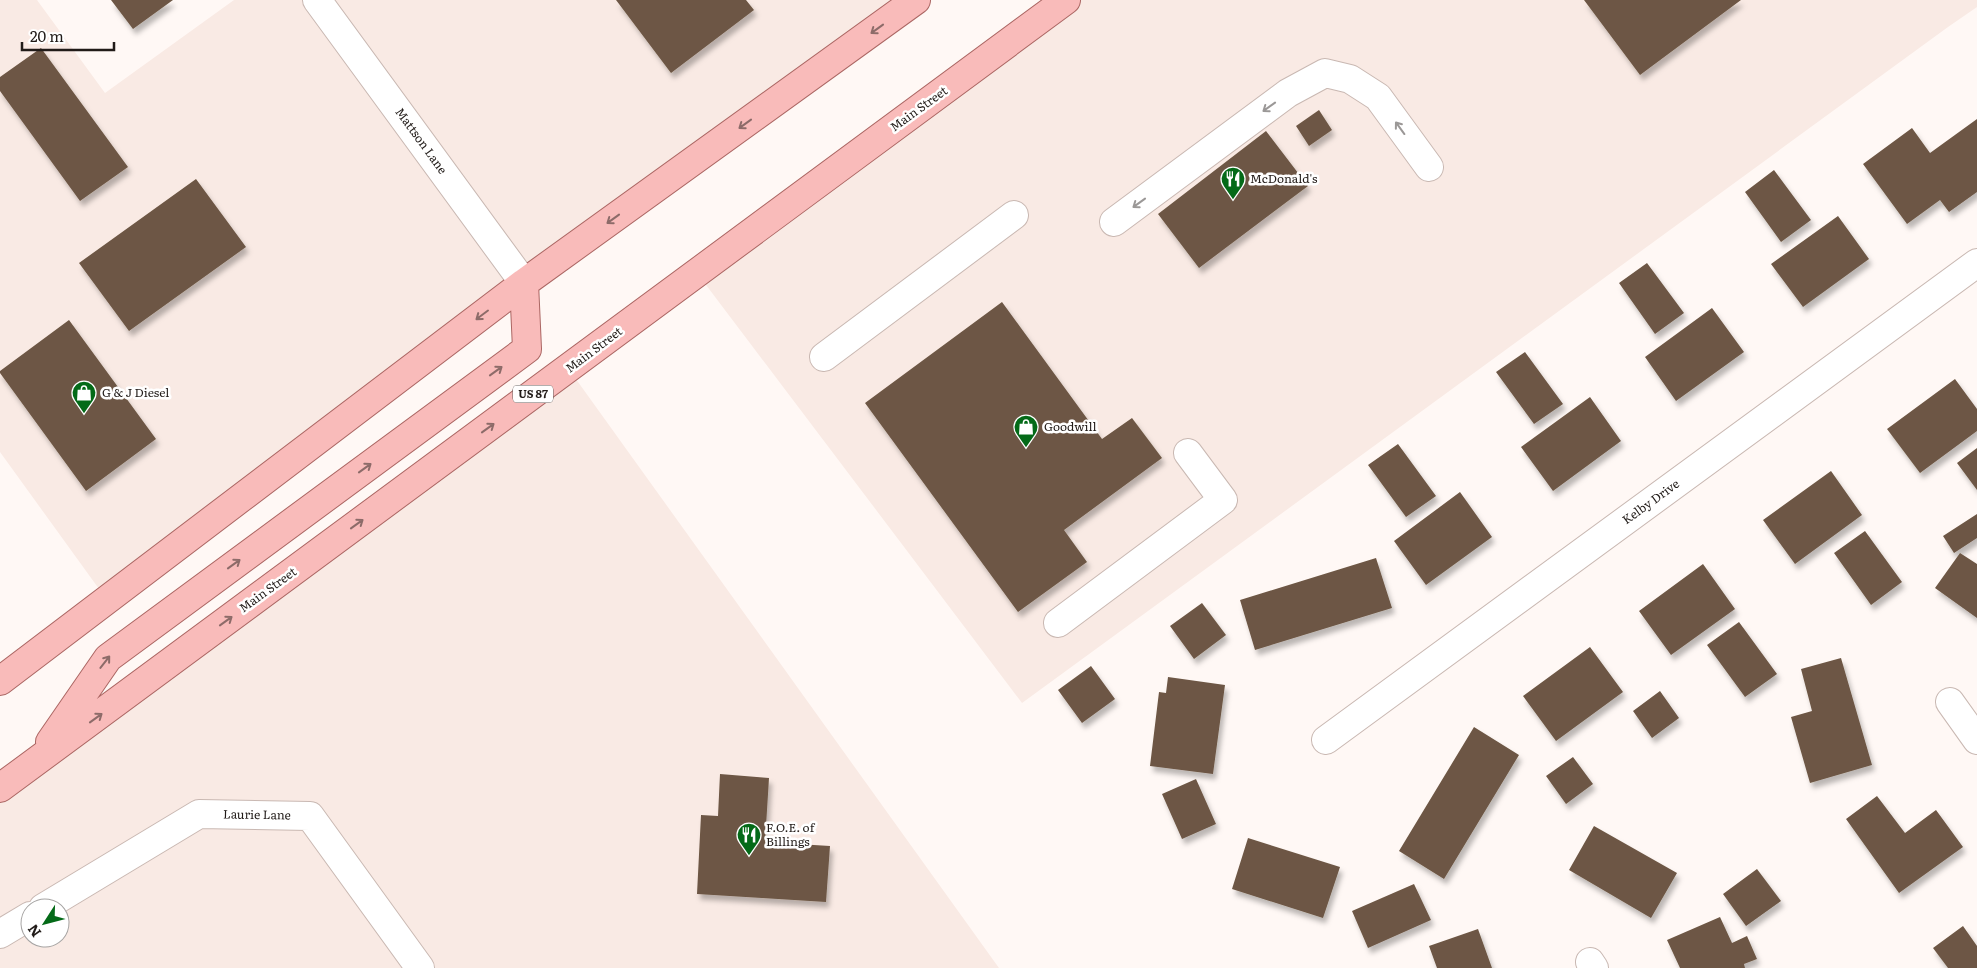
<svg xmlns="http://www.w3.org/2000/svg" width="1977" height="968" font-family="Literata,serif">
  <defs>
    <filter id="shadow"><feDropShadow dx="3" dy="5.5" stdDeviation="2.5" flood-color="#0004"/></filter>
  </defs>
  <rect width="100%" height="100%" fill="#fff8f5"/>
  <path fill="#f9eae4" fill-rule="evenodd" d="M 0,0 L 37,0 L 105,93 L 234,0 L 912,0 L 107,600 L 0,452 Z
    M 1066,0 L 1977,0 L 1977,7 L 1948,27 L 1022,703 L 697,273 Z
    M 568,368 L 999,968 L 0,968 L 0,787 ZM 30,908 L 60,908 L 60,938 L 30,938 Z"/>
  <path fill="#6d5744" filter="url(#shadow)" d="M 111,0 L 173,0 L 133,29 Z
    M 616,0 L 746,0 L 754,10 L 671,73 Z
    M 1584,0 L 1741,0 L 1640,75 Z
    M 41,48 L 128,167 L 80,201 L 0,91 L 0,77 Z
    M 1319,110 L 1332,130 L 1309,146 L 1296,126 Z
    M 1977,119 L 1977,192 L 1949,212 L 1940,200 L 1907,224 L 1863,164 L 1912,128 L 1930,153 Z
    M 1266,131 L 1308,186 L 1199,268 L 1158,214 Z
    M 1774,170 L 1811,220 L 1781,242 L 1745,192 Z
    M 196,179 L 246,247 L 129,331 L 79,263 Z
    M 1838,216 L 1869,259 L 1803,307 L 1771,264 Z
    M 1647,263 L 1684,313 L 1655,334 L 1619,283 Z
    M 1002,302 L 1102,439 L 1132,418 L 1162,458 L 1064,530 L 1087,562 L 1018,612 L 865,403 Z
    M 1712,308 L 1744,352 L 1676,401 L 1645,357 Z
    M 69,320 L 156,439 L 86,491 L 0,373 L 0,371 Z
    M 1525,352 L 1563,404 L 1534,424 L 1496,372 Z
    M 1955,379 L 1977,409 L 1977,431 L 1920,473 L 1887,429 Z
    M 1590,397 L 1621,441 L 1553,491 L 1521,447 Z
    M 1398,444 L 1436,496 L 1406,517 L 1368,465 Z
    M 1977,448 L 1977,490 L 1957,463 Z
    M 1831,471 L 1862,515 L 1795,564 L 1763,520 Z
    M 1460,492 L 1492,537 L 1426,585 L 1394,541 Z
    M 1977,514 L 1977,538 L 1954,553 L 1943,536 Z
    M 1865,531 L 1902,582 L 1871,605 L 1834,553 Z
    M 1960,553 L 1977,564 L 1977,618 L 1935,588 Z
    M 1376,558 L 1392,608 L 1255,650 L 1240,600 Z
    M 1703,564 L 1735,609 L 1671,655 L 1639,611 Z
    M 1202,603 L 1226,635 L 1194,659 L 1170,626 Z
    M 1739,622 L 1777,674 L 1745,697 L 1707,645 Z
    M 1590,647 L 1623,692 L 1556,741 L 1523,696 Z
    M 1841,658 L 1872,765 L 1810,783 L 1791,717 L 1812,711 L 1801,669 Z
    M 1091,666 L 1115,699 L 1082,723 L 1058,690 Z
    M 1168,677 L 1225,685 L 1213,774 L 1150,766 L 1159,692 L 1166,693 Z
    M 1660,691 L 1679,718 L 1652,738 L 1633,711 Z
    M 1474,727 L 1519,755 L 1444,879 L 1399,851 Z
    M 1573,757 L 1593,784 L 1566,804 L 1546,776 Z
    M 720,774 L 769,778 L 765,842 L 830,846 L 826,902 L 697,894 L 701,815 L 718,816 Z
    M 1196,779 L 1216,824 L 1182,839 L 1162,794 Z
    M 1877,796 L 1905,833 L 1936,810 L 1963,847 L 1899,893 L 1846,819 Z
    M 1594,826 L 1677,873 L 1651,918 L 1569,870 Z
    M 1248,838 L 1340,867 L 1323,918 L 1232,889 Z
    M 1757,869 L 1781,901 L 1746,926 L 1723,894 Z
    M 1414,884 L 1431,920 L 1368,948 L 1352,911 Z
    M 1720,917 L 1732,943 L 1747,936 L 1757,959 L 1744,964 L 1745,968 L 1680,968 L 1667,940 Z
    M 1963,926 L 1977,946 L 1977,968 L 1948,968 L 1933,948 Z
    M 1478,929 L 1492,968 L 1437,968 L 1429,946 Z"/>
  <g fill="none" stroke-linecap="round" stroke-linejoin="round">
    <defs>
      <path id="minor" d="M 317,0 L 524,283
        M 1114,222 L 1288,93 L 1325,73 L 1350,79 L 1378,97 L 1429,167
        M 824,357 L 1014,215
        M 1058,623 L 1223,500 L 1188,453
        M 1950,702 L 1977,740
        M 1326,740 L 1977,263
        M 43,908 L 199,814 L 310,816 L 420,968
        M 0,934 L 30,916
        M 1590,962 L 1594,968"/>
      <path id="major" d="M 0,681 L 524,283 L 916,0
        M 50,742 L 108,658 L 527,349 L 524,283
        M 0,788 L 1066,0"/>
    </defs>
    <use href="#minor" stroke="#c9b8b2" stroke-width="30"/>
    <use href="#major" stroke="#ab6663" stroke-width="30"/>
    <use href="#minor" stroke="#fff" stroke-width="28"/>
    <use href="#major" stroke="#f9bbba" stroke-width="28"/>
  </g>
  <defs><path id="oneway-shaft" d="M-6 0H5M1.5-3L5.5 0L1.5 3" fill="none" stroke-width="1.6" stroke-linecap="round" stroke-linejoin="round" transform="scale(1.25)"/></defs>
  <g stroke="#8d6b69">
    <use href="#oneway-shaft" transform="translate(877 29) rotate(144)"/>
    <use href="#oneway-shaft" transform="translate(745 124) rotate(144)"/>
    <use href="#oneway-shaft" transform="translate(613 219) rotate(144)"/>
    <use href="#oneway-shaft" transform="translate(482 315) rotate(143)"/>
    <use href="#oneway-shaft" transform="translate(496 371) rotate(-36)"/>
    <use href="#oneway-shaft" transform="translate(488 428) rotate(-36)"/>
    <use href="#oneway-shaft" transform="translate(365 468) rotate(-36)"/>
    <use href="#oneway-shaft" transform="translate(357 524) rotate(-36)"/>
    <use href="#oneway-shaft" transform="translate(234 564) rotate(-36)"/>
    <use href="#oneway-shaft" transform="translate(226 621) rotate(-36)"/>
    <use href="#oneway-shaft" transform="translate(105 662) rotate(-52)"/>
    <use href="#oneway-shaft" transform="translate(96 718) rotate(-36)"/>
  </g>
  <g stroke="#9b9897">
    <use href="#oneway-shaft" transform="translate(1269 107) rotate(144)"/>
    <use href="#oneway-shaft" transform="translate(1400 128) rotate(-126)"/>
    <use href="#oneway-shaft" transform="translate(1139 203) rotate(144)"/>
  </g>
  <defs>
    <symbol id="restaurant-pin" viewBox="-11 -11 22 30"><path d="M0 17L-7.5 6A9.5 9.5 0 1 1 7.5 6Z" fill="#046a18" stroke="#fff"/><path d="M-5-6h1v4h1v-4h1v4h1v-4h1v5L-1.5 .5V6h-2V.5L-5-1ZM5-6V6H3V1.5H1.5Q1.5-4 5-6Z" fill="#fff"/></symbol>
    <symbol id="shop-pin" viewBox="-11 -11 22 30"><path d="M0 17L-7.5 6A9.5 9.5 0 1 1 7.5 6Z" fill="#046a18" stroke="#fff"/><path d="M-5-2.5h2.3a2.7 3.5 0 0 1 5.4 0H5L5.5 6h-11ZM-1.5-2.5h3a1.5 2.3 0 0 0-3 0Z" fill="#fff"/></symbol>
  </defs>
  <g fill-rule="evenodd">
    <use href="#restaurant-pin" x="1219" y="165" width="28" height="38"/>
    <use href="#shop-pin" x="70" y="379" width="28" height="38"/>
    <use href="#shop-pin" x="1012" y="413" width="28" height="38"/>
    <use href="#restaurant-pin" x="735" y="821" width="28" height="38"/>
  </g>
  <g text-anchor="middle" stroke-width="5" stroke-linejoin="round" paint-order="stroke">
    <rect fill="#fff" stroke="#645f5d" stroke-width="1" x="513" y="385.5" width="40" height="17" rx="4"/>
    <g font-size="11" font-weight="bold" fill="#211b18">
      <text x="533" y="398">US 87</text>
    </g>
    <g font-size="12" fill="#211b18" stroke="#fff">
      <text transform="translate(919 109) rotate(-36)" y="4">Main Street</text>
      <text transform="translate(421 141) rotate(54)" y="4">Mattson Lane</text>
      <text transform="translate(594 350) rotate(-37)" y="4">Main Street</text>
      <text transform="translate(1651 502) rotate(-36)" y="4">Kelby Drive</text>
      <text transform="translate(268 590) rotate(-36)" y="4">Main Street</text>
      <text transform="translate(257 815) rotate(1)" y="4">Laurie Lane</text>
    </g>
    <g font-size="12" fill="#211b18" stroke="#fff" text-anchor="start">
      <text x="1250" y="183">McDonald's</text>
      <text x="102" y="397">G &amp; J Diesel</text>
      <text x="1044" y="431">Goodwill</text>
      <text x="766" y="832">F.O.E. of<tspan x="766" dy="14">Billings</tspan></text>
    </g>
  </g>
  <g transform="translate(45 923) rotate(234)"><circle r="24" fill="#ffffff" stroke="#a6a4a3"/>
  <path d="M0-4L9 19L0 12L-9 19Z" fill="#046a18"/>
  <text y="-8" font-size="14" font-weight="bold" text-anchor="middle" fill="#211b18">N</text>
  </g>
  <path d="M22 42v8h92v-8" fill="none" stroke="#211b18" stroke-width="2.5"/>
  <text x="30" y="42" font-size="15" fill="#211b18" stroke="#ffffff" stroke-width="4" paint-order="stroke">20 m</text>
</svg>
